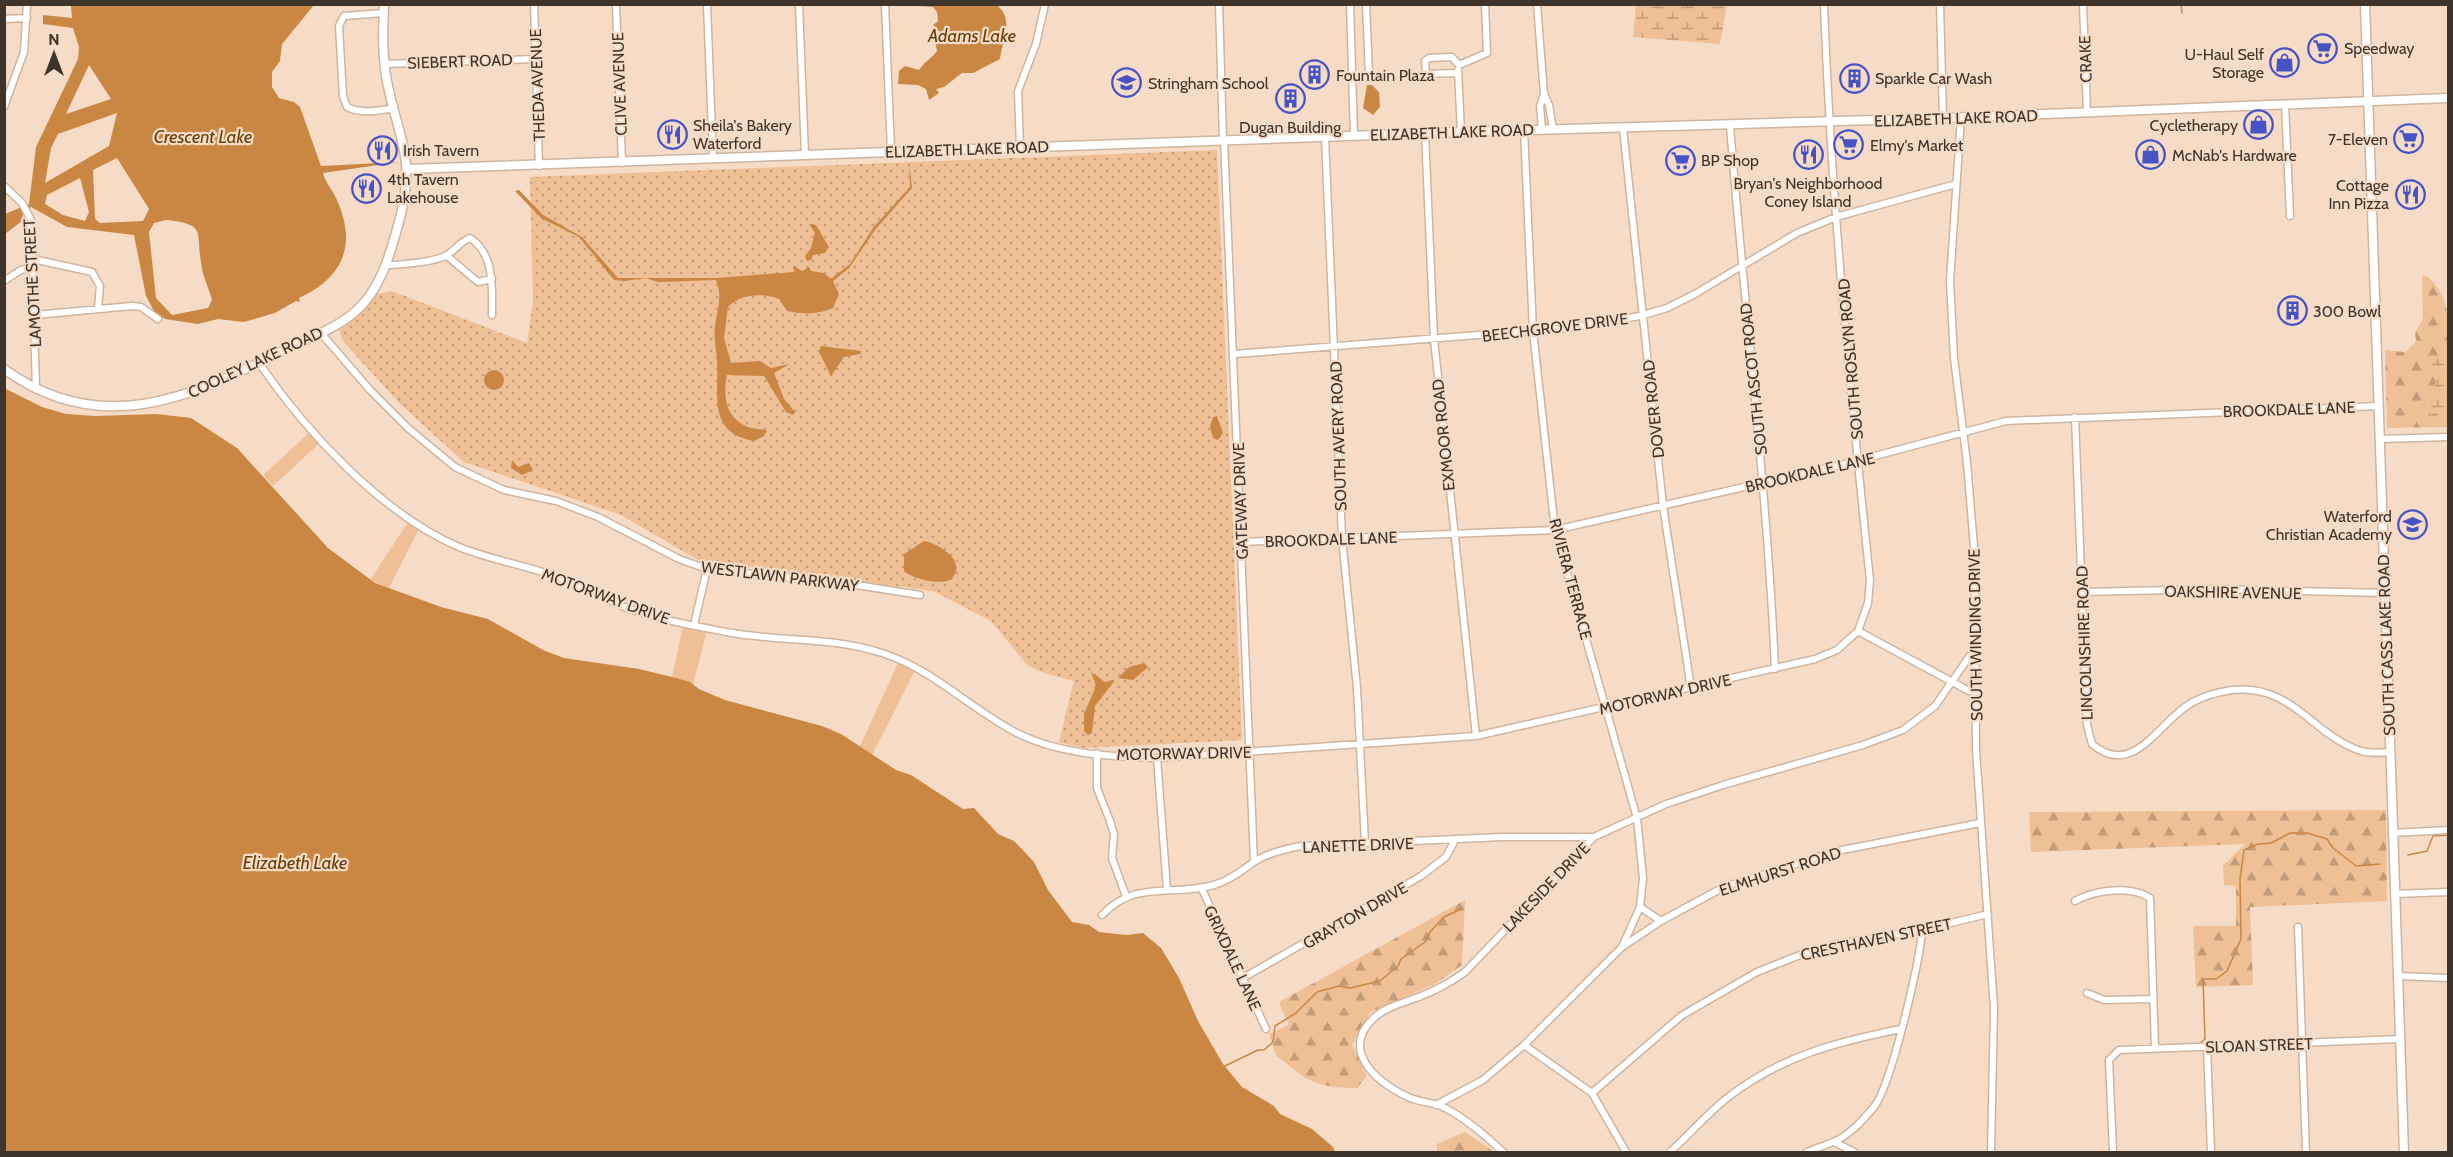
<svg xmlns="http://www.w3.org/2000/svg" width="2453" height="1157" font-family="Cabin,sans-serif">
  <defs>
    <pattern id="grass-dots" width="8" height="8" patternUnits="userSpaceOnUse" patternTransform="scale(1.5)"><rect width="8" height="8" fill="#efc096"/><path d="M2 2h.1M6 6h.1" fill="none" stroke="#c39d7b" stroke-width="1.8" stroke-linecap="round"/></pattern>
    <pattern id="forest-firs" width="22" height="20" patternUnits="userSpaceOnUse" patternTransform="scale(1.5)"><rect width="22" height="20" fill="#efc096"/><path d="M5 1l3.5 6h-7zM16 11l3.5 6h-7z" fill="#c39d7b"/></pattern>
    <pattern id="wetland-marsh" width="20" height="14" patternUnits="userSpaceOnUse" patternTransform="scale(1.5)"><rect width="20" height="14" fill="#efc096"/><path d="M1 5h8M5 5V1M11 12h8M15 12V8" fill="none" stroke="#c39d7b"/></pattern>
  </defs>
  <rect width="100%" height="100%" fill="#f6dcc6"/>
  <path fill="url(#grass-dots)" d="M 1217,150 L 1242,740 L 1084,748 L 1059,742 L 1074,681 L 1044,673 L 1027,665 L 991,621 L 933,591 L 698,560 L 621,515 L 464,462 L 400,404 L 342,340 L 339,329 L 377,294 L 392,291 L 527,343 L 533,302 L 530,177 Z"/>
  <path fill="url(#forest-firs)" d="M 2422,276 L 2427,276 C 2453,299 2448,324 2448,355 L 2432,361 L 2429,368 L 2437,379 L 2426,406 L 2448,413 L 2448,427 L 2387,428 L 2385,350 L 2405,352 L 2416,342 L 2415,333 L 2423,318 Z
    M 2386,810 L 2387,901 L 2250,907 L 2253,985 L 2196,987 L 2193,926 L 2236,926 L 2236,886 L 2224,885 L 2223,866 L 2245,844 L 2031,852 L 2029,812 Z
    M 1465,900 L 1462,965 L 1435,984 L 1371,1012 L 1352,1045 L 1367,1076 L 1357,1088 C 1341,1088 1322,1087 1308,1079 C 1299,1075 1288,1063 1276,1056 L 1269,1034 L 1289,1025 L 1279,1002 Z
    M 1465,1132 L 1494,1152 L 1437,1152 L 1437,1144 Z"/>
  <path fill="url(#wetland-marsh)" d="M 1636,5 L 1727,5 L 1720,44 L 1633,37 Z
    M 2448,355 L 2448,413 L 2430,414 L 2426,406 L 2437,379 L 2429,368 L 2432,361 Z"/>
  <path fill="#efc096" d="M 311,431 L 321,442 L 273,486 L 263,475 Z
    M 408,522 L 419,529 L 389,588 L 370,580 Z
    M 683,625 L 707,630 L 693,685 L 672,677 Z
    M 899,661 L 916,669 L 872,755 L 860,746 Z"/>
  <path fill="#ca8744" fill-rule="evenodd" d="M 71,5 L 314,5 L 282,44 L 280,61 L 272,72 L 272,87 L 279,98 L 294,102 L 300,107 L 321,166 L 399,162 L 323,173 C 325,182 332,189 336,198 C 357,243 345,277 299,298 L 300,302 L 296,301 L 275,313 L 244,322 L 218,319 L 198,324 L 165,319 L 154,311 L 146,296 L 134,235 L 67,227 L 31,207 L 23,212 L 22,221 L 5,234 L 5,214 L 29,204 L 36,147 L 78,59 L 79,47 L 73,28 L 43,24 L 43,15 L 72,18 ZM 89,65 L 111,99 L 66,114 ZM 117,113 L 109,146 L 45,183 L 51,148 L 58,134 ZM 117,158 L 149,209 L 143,221 L 100,223 L 95,219 L 93,170 ZM 80,178 L 89,212 L 85,221 L 63,215 L 45,204 L 47,195 ZM 166,220 C 207,224 196,232 201,263 C 202,275 209,288 212,300 L 208,308 L 172,315 L 156,298 L 149,232 L 154,223 Z
    M 901,5 L 997,5 C 1015,21 1002,40 1000,59 L 973,73 L 962,73 L 944,87 L 936,89 L 939,93 L 929,100 L 926,89 L 918,85 L 898,84 L 899,71 L 905,66 L 919,70 C 924,62 932,58 937,51 L 935,41 L 940,32 L 933,25 L 938,21 L 937,12 L 933,7 Z
    M 1367,85 L 1372,85 L 1379,92 L 1380,107 L 1373,115 L 1363,108 Z
    M 909,164 L 912,188 L 875,230 L 849,268 L 833,281 L 839,294 L 833,308 C 818,315 802,314 787,311 L 779,299 C 763,293 741,293 728,307 L 724,338 L 731,363 L 760,361 L 771,368 L 790,364 L 774,373 L 784,399 L 795,412 L 793,415 L 786,412 L 764,376 L 727,375 C 723,397 725,417 748,427 C 755,430 761,428 767,431 L 764,436 L 754,441 C 707,433 719,395 717,363 C 717,351 713,338 715,326 C 717,309 723,297 716,280 L 658,282 L 646,278 L 625,281 L 614,280 L 579,237 L 541,218 L 515,191 L 519,190 L 543,215 L 582,237 L 618,278 L 716,278 L 794,272 L 793,266 L 802,271 L 809,267 L 811,271 L 824,273 L 831,279 L 850,264 L 873,228 L 910,187 Z
    M 809,224 L 816,225 L 829,247 L 825,253 L 813,255 L 811,260 L 807,261 L 805,256 L 811,248 L 815,233 Z
    M 821,346 L 861,351 L 860,354 L 844,357 L 831,376 L 819,352 Z
    M484 380a10 10 0 1 1 20 0a10 10 0 1 1-20 0Z
    M 4,388 L 42,407 L 66,414 L 95,416 L 156,414 L 191,418 L 237,448 L 328,548 L 375,583 L 441,607 L 488,619 L 543,650 L 564,658 L 639,669 L 676,678 L 690,682 L 699,689 L 725,700 L 822,726 L 841,734 L 896,770 L 911,775 L 963,809 L 974,808 L 998,834 L 1014,841 L 1034,862 L 1048,890 L 1072,922 L 1089,925 L 1099,932 L 1126,935 L 1143,933 L 1161,948 L 1179,978 L 1198,1021 L 1223,1064 L 1242,1087 L 1274,1106 L 1280,1114 L 1312,1129 L 1333,1147 L 1335,1152 L 5,1151 Z
    M 1217,416 L 1223,433 L 1218,440 L 1213,438 L 1210,427 L 1213,417 Z
    M 512,460 L 518,467 L 529,463 L 533,470 L 522,475 L 511,468 Z
    M 924,541 C 938,543 969,562 951,579 C 944,586 912,579 904,571 L 904,554 Z
    M 1144,663 L 1148,667 L 1133,680 L 1118,678 L 1129,667 Z
    M 1091,672 L 1105,682 L 1113,680 L 1113,683 L 1095,706 L 1092,733 L 1088,735 L 1084,731 L 1084,714 L 1096,686 Z"/>
  <g fill="none" stroke-linecap="round" stroke-linejoin="round">
    <path stroke="#ca8744" stroke-width="1.5" d="M 2181,4 L 2182,13
      M 2408,855 L 2427,851 L 2433,836 L 2448,835
      M 2201,1042 L 2205,1039 L 2203,979 L 2216,979 L 2227,971 L 2241,939 L 2240,879 L 2244,850 L 2258,844 L 2271,843 L 2290,833 L 2307,833 L 2327,839 L 2333,848 L 2356,866 L 2380,864
      M 1225,1066 L 1258,1050 L 1264,1050 L 1273,1042 L 1275,1026 L 1296,1013 L 1317,992 L 1339,986 L 1350,988 L 1380,981 L 1398,966 L 1401,959 L 1425,942 L 1430,932 L 1444,917 L 1461,909"/>
    <defs>
      <path id="street" d="M 534,4 L 539,166
        M 616,4 L 622,163
        M 707,4 L 713,159
        M 799,4 L 805,155
        M 885,4 L 891,152
        M 1219,4 L 1223,140
        M 1350,4 L 1354,136
        M 1366,4 L 1369,74
        M 1537,4 L 1544,94 L 1549,105 L 1553,129
        M 1824,4 C 1831,197 1850,389 1870,580 L 1868,603 L 1858,631
        M 1940,4 L 1943,118
        M 2083,4 L 2087,113
        M 384,13 L 344,16 L 339,26 L 343,96 L 347,107 C 361,114 378,111 394,108
        M 4,19 L 27,18
        M 384,64 L 535,59
        M 1458,70 L 1461,132
        M 1458,73 L 1426,74 L 1425,61 L 1429,58 L 1452,57 L 1459,65 L 1487,53 L 1485,4
        M 2285,104 L 2290,216
        M 4,107 L 24,52 L 27,4
        M 1961,117 L 1950,281 L 1954,358 L 1967,463 L 1975,559 L 1976,750 L 1994,1008 L 1991,1152
        M 1730,125 C 1744,306 1767,487 1775,669
        M 1623,128 L 1663,506 L 1691,688
        M 1542,129 L 1540,106 L 1544,94
        M 1524,130 L 1533,331 L 1555,530 L 1637,818 L 1643,878 L 1640,907 L 1622,947
        M 1425,133 L 1434,339 L 1476,736
        M 1325,137 L 1342,538 L 1357,688 L 1365,843
        M 1224,140 L 1254,862
        M 1020,147 L 1018,91 L 1036,44 L 1045,4
        M 4,186 L 22,203 L 31,220 L 36,389
        M 447,256 L 478,282 L 492,279
        M 33,259 L 92,272 L 100,286 L 98,308
        M 385,265 C 399,265 436,262 447,255 C 456,250 459,242 470,238 C 495,254 492,288 492,315
        M 4,281 L 21,270 L 33,267
        M 35,315 L 132,306 L 141,307 L 158,319
        M 320,332 L 370,390 L 408,428 L 455,467 L 504,490 L 556,501 L 598,517 L 679,559 L 707,569 L 850,584 L 920,595
        M 1235,354 L 1569,328 L 1640,316 L 1667,308 L 1695,294 L 1797,233 L 1836,217 L 1956,184
        M 259,363 C 306,432 382,514 459,547 C 491,560 525,565 557,577 C 579,585 600,597 622,606 C 655,619 691,625 726,632 C 778,642 830,636 882,653 C 933,669 970,709 1017,733 C 1058,754 1111,757 1157,758 L 1476,736 L 1815,659 L 1837,650 L 1858,631 L 1969,691 L 1976,692
        M 2075,417 L 2087,725 L 2092,744 C 2134,780 2159,720 2193,702 C 2204,696 2219,692 2232,690 C 2292,684 2311,733 2358,750 C 2368,754 2380,753 2390,752
        M 2380,439 L 2448,437
        M 1241,542 L 1555,530 L 1841,465 L 2006,421 L 2378,406
        M 2082,592 L 2217,589 L 2385,593
        M 694,625 L 707,569
        M 1097,753 L 1097,788 L 1110,821 L 1114,834 L 1112,858 L 1126,896
        M 1157,758 L 1167,889
        M 2392,833 L 2448,830
        M 1201,887 L 1266,1029
        M 2395,894 L 2448,892
        M 2075,901 C 2095,890 2130,885 2150,898 L 2155,1048
        M 1640,907 L 1661,921
        M 1102,915 C 1136,879 1173,897 1214,885 C 1230,880 1241,871 1254,862 C 1267,853 1285,849 1301,846 L 1502,837 L 1594,837
        M 2298,927 L 2306,1152
        M 2397,976 L 2448,978
        M 1243,978 L 1421,876 L 1446,857 L 1455,840
        M 2087,993 L 2104,1000 L 2153,999
        M 1524,1045 L 1592,1093 L 1626,1152
        M 2207,1047 L 2211,1152
        M 1592,1093 L 1681,1016 L 1757,972 L 1805,953 L 1837,944 L 1922,930 L 1988,914
        M 1436,1105 L 1483,1080 L 1524,1045 L 1622,947 L 1661,921 L 1724,887 L 1837,851 L 1980,823
        M 1834,1142 L 1854,1152
        M 1503,1152 C 1486,1136 1463,1116 1441,1106 C 1430,1102 1417,1102 1406,1096 C 1375,1081 1339,1049 1375,1017 C 1387,1006 1407,1002 1421,996 C 1437,990 1451,982 1465,972 L 1594,837 L 1666,804 L 1723,785 L 1863,745 L 1903,730 L 1935,706 L 1976,647
        M 1670,1152 C 1689,1135 1707,1114 1727,1098 C 1781,1056 1836,1042 1901,1029
        M 1807,1152 C 1816,1148 1824,1146 1833,1142 C 1849,1136 1863,1120 1874,1107 C 1891,1086 1921,958 1922,930
        M 2113,1152 L 2109,1060 L 2119,1050 L 2400,1039"/>
      <path id="secondary" d="M 2365,4 L 2404,1152
        M 408,169 L 1461,132 L 1943,118 L 2448,98
        M 4,369 C 99,438 188,399 280,352 C 304,340 336,329 356,311 C 382,288 391,251 400,218 C 416,155 398,139 387,81 C 382,56 383,30 384,4"/>
    </defs>
    <use href="#street" stroke="#ceb5a0" stroke-width="9"/>
    <use href="#secondary" stroke="#ceb5a0" stroke-width="11"/>
    <use href="#street" stroke="#fff" stroke-width="6"/>
    <use href="#secondary" stroke="#fff" stroke-width="8"/>
  </g>
  <defs>
    <symbol id="supermarket-ring" viewBox="-11 -11 22 22"><circle r="9.5" fill="#f6dcc6" stroke="#4553c7" stroke-width="1.5"/><path d="M-6-5.5h2.5l.6 2H6L4.5 2H-2.5L-4.4-4H-6ZM-1.5 3.2a1.3 1.3 0 1 0 .1 0ZM3 3.2a1.3 1.3 0 1 0 .1 0Z" fill="#4553c7"/></symbol>
    <symbol id="shop-ring" viewBox="-11 -11 22 22"><circle r="9.5" fill="#f6dcc6" stroke="#4553c7" stroke-width="1.5"/><path d="M-5-2.5h2.3a2.7 3.5 0 0 1 5.4 0H5L5.5 6h-11ZM-1.5-2.5h3a1.5 2.3 0 0 0-3 0Z" fill="#4553c7"/></symbol>
    <symbol id="building-ring" viewBox="-11 -11 22 22"><circle r="9.5" fill="#f6dcc6" stroke="#4553c7" stroke-width="1.5"/><path d="M-4-6H4V6H1V3H-1V6H-4ZM-2.5-4.3h1.7v1.8h-1.7ZM.8-4.3h1.7v1.8H.8ZM-2.5-1h1.7V.8h-1.7ZM.8-1h1.7V.8H.8Z" fill="#4553c7"/></symbol>
    <symbol id="school-ring" viewBox="-11 -11 22 22"><circle r="9.5" fill="#f6dcc6" stroke="#4553c7" stroke-width="1.5"/><path d="M0-5L7-2L0 1L-7-2ZM-4 1L0 2.5L4 1V4Q0 6-4 4Z" fill="#4553c7"/></symbol>
    <symbol id="restaurant-ring" viewBox="-11 -11 22 22"><circle r="9.5" fill="#f6dcc6" stroke="#4553c7" stroke-width="1.5"/><path d="M-5-6h1v4h1v-4h1v4h1v-4h1v5L-1.5 .5V6h-2V.5L-5-1ZM5-6V6H3V1.5H1.5Q1.5-4 5-6Z" fill="#4553c7"/></symbol>
  </defs>
  <g fill-rule="evenodd">
    <use href="#supermarket-ring" x="2306" y="32" width="33" height="33"/>
    <use href="#shop-ring" x="2268" y="46" width="33" height="33"/>
    <use href="#building-ring" x="1298" y="58" width="33" height="33"/>
    <use href="#building-ring" x="1838" y="62" width="33" height="33"/>
    <use href="#school-ring" x="1110" y="66" width="33" height="33"/>
    <use href="#building-ring" x="1274" y="82" width="33" height="33"/>
    <use href="#shop-ring" x="2242" y="108" width="33" height="33"/>
    <use href="#restaurant-ring" x="656" y="118" width="33" height="33"/>
    <use href="#supermarket-ring" x="2392" y="122" width="33" height="33"/>
    <use href="#supermarket-ring" x="1832" y="128" width="33" height="33"/>
    <use href="#restaurant-ring" x="366" y="134" width="33" height="33"/>
    <use href="#restaurant-ring" x="1792" y="138" width="33" height="33"/>
    <use href="#shop-ring" x="2134" y="138" width="33" height="33"/>
    <use href="#supermarket-ring" x="1664" y="144" width="33" height="33"/>
    <use href="#restaurant-ring" x="350" y="172" width="33" height="33"/>
    <use href="#restaurant-ring" x="2394" y="178" width="33" height="33"/>
    <use href="#building-ring" x="2276" y="294" width="33" height="33"/>
    <use href="#school-ring" x="2396" y="508" width="33" height="33"/>
  </g>
  <g text-anchor="middle" stroke-width="4.5" stroke-linejoin="round" paint-order="stroke">
    <g font-size="16" fill="#3e342c" stroke="#f6dcc6" text-anchor="start">
      <text x="2344" y="54">Speedway</text>
      <text x="2264" y="60" text-anchor="end">U-Haul Self<tspan x="2264" dy="18">Storage</tspan></text>
      <text x="1336" y="81">Fountain Plaza</text>
      <text x="1875" y="84">Sparkle Car Wash</text>
      <text x="1148" y="89">Stringham School</text>
      <text x="693" y="131">Sheila's Bakery<tspan x="693" dy="18">Waterford</tspan></text>
      <text x="2238" y="131" text-anchor="end">Cycletherapy</text>
      <text x="1290" y="133" text-anchor="middle">Dugan Building</text>
      <text x="2388" y="145" text-anchor="end">7-Eleven</text>
      <text x="1870" y="151">Elmy's Market</text>
      <text x="403" y="156">Irish Tavern</text>
      <text x="2172" y="161">McNab's Hardware</text>
      <text x="1701" y="166">BP Shop</text>
      <text x="387" y="185">4th Tavern<tspan x="387" dy="18">Lakehouse</tspan></text>
      <text x="1808" y="189" text-anchor="middle">Bryan's Neighborhood<tspan x="1808" dy="18">Coney Island</tspan></text>
      <text x="2389" y="191" text-anchor="end">Cottage<tspan x="2389" dy="18">Inn Pizza</tspan></text>
      <text x="2313" y="317">300 Bowl</text>
      <text x="2392" y="522" text-anchor="end">Waterford<tspan x="2392" dy="18">Christian Academy</tspan></text>
    </g>
    <g font-size="16" fill="#3e342c" stroke="#f6dcc6">
      <text transform="translate(2085 59) rotate(-92)" y="6">CRAKE</text>
      <text transform="translate(460 61) rotate(-2)" y="6">SIEBERT ROAD</text>
      <text transform="translate(619 84) rotate(-92)" y="6">CLIVE AVENUE</text>
      <text transform="translate(537 85) rotate(-92)" y="6">THEDA AVENUE</text>
      <text transform="translate(1956 118) rotate(-2)" y="6">ELIZABETH LAKE ROAD</text>
      <text transform="translate(1452 132) rotate(-2)" y="6">ELIZABETH LAKE ROAD</text>
      <text transform="translate(967 149) rotate(-2)" y="6">ELIZABETH LAKE ROAD</text>
      <text transform="translate(32 283) rotate(-93)" y="6">LAMOTHE STREET</text>
      <text transform="translate(1555 327) rotate(-7)" y="6">BEECHGROVE DRIVE</text>
      <text transform="translate(1850 359) rotate(-95)" y="6">SOUTH ROSLYN ROAD</text>
      <text transform="translate(255 362) rotate(-25)" y="6">COOLEY LAKE ROAD</text>
      <text transform="translate(1753 379) rotate(-96)" y="6">SOUTH ASCOT ROAD</text>
      <text transform="translate(1653 409) rotate(-96)" y="6">DOVER ROAD</text>
      <text transform="translate(2289 409) rotate(-2)" y="6">BROOKDALE LANE</text>
      <text transform="translate(1443 435) rotate(-96)" y="6">EXMOOR ROAD</text>
      <text transform="translate(1338 436) rotate(-92)" y="6">SOUTH AVERY ROAD</text>
      <text transform="translate(1810 472) rotate(-13)" y="6">BROOKDALE LANE</text>
      <text transform="translate(1240 501) rotate(-92)" y="6">GATEWAY DRIVE</text>
      <text transform="translate(1331 539) rotate(-2)" y="6">BROOKDALE LANE</text>
      <text transform="translate(780 576) rotate(7)" y="6">WESTLAWN PARKWAY</text>
      <text transform="translate(1571 579) rotate(75)" y="6">RIVIERA TERRACE</text>
      <text transform="translate(2233 592) rotate(1)" y="6">OAKSHIRE AVENUE</text>
      <text transform="translate(606 596) rotate(20)" y="6">MOTORWAY DRIVE</text>
      <text transform="translate(1975 635) rotate(-91)" y="6">SOUTH WINDING DRIVE</text>
      <text transform="translate(2084 643) rotate(-92)" y="6">LINCOLNSHIRE ROAD</text>
      <text transform="translate(2386 645) rotate(-92)" y="6">SOUTH CASS LAKE ROAD</text>
      <text transform="translate(1665 694) rotate(-13)" y="6">MOTORWAY DRIVE</text>
      <text transform="translate(1184 753) rotate(-1)" y="6">MOTORWAY DRIVE</text>
      <text transform="translate(1358 845) rotate(-2)" y="6">LANETTE DRIVE</text>
      <text transform="translate(1780 871) rotate(-18)" y="6">ELMHURST ROAD</text>
      <text transform="translate(1546 887) rotate(-46)" y="6">LAKESIDE DRIVE</text>
      <text transform="translate(1355 915) rotate(-30)" y="6">GRAYTON DRIVE</text>
      <text transform="translate(1876 939) rotate(-12)" y="6">CRESTHAVEN STREET</text>
      <text transform="translate(1233 958) rotate(65)" y="6">GRIXDALE LANE</text>
      <text transform="translate(2259 1045) rotate(-2)" y="6">SLOAN STREET</text>
    </g>
    <g font-size="18" font-style="italic" fill="#693c07" stroke="#f6dcc6">
      <text x="972" y="42">Adams Lake</text>
      <text x="203" y="143">Crescent Lake</text>
      <text x="295" y="869">Elizabeth Lake</text>
    </g>
  </g>
  <rect width="2453" height="1157" fill="none" stroke="#3e342c" stroke-width="12"/>
  <g transform="translate(54 54)" stroke="#f6dcc6" stroke-width="4.5" paint-order="stroke">
  <path d="M0-4.5L10 22L0 15L-10 22Z" fill="#3e342c"/>
  <text y="-9" font-size="16" font-weight="bold" text-anchor="middle" fill="#3e342c">N</text>
  </g>
</svg>
